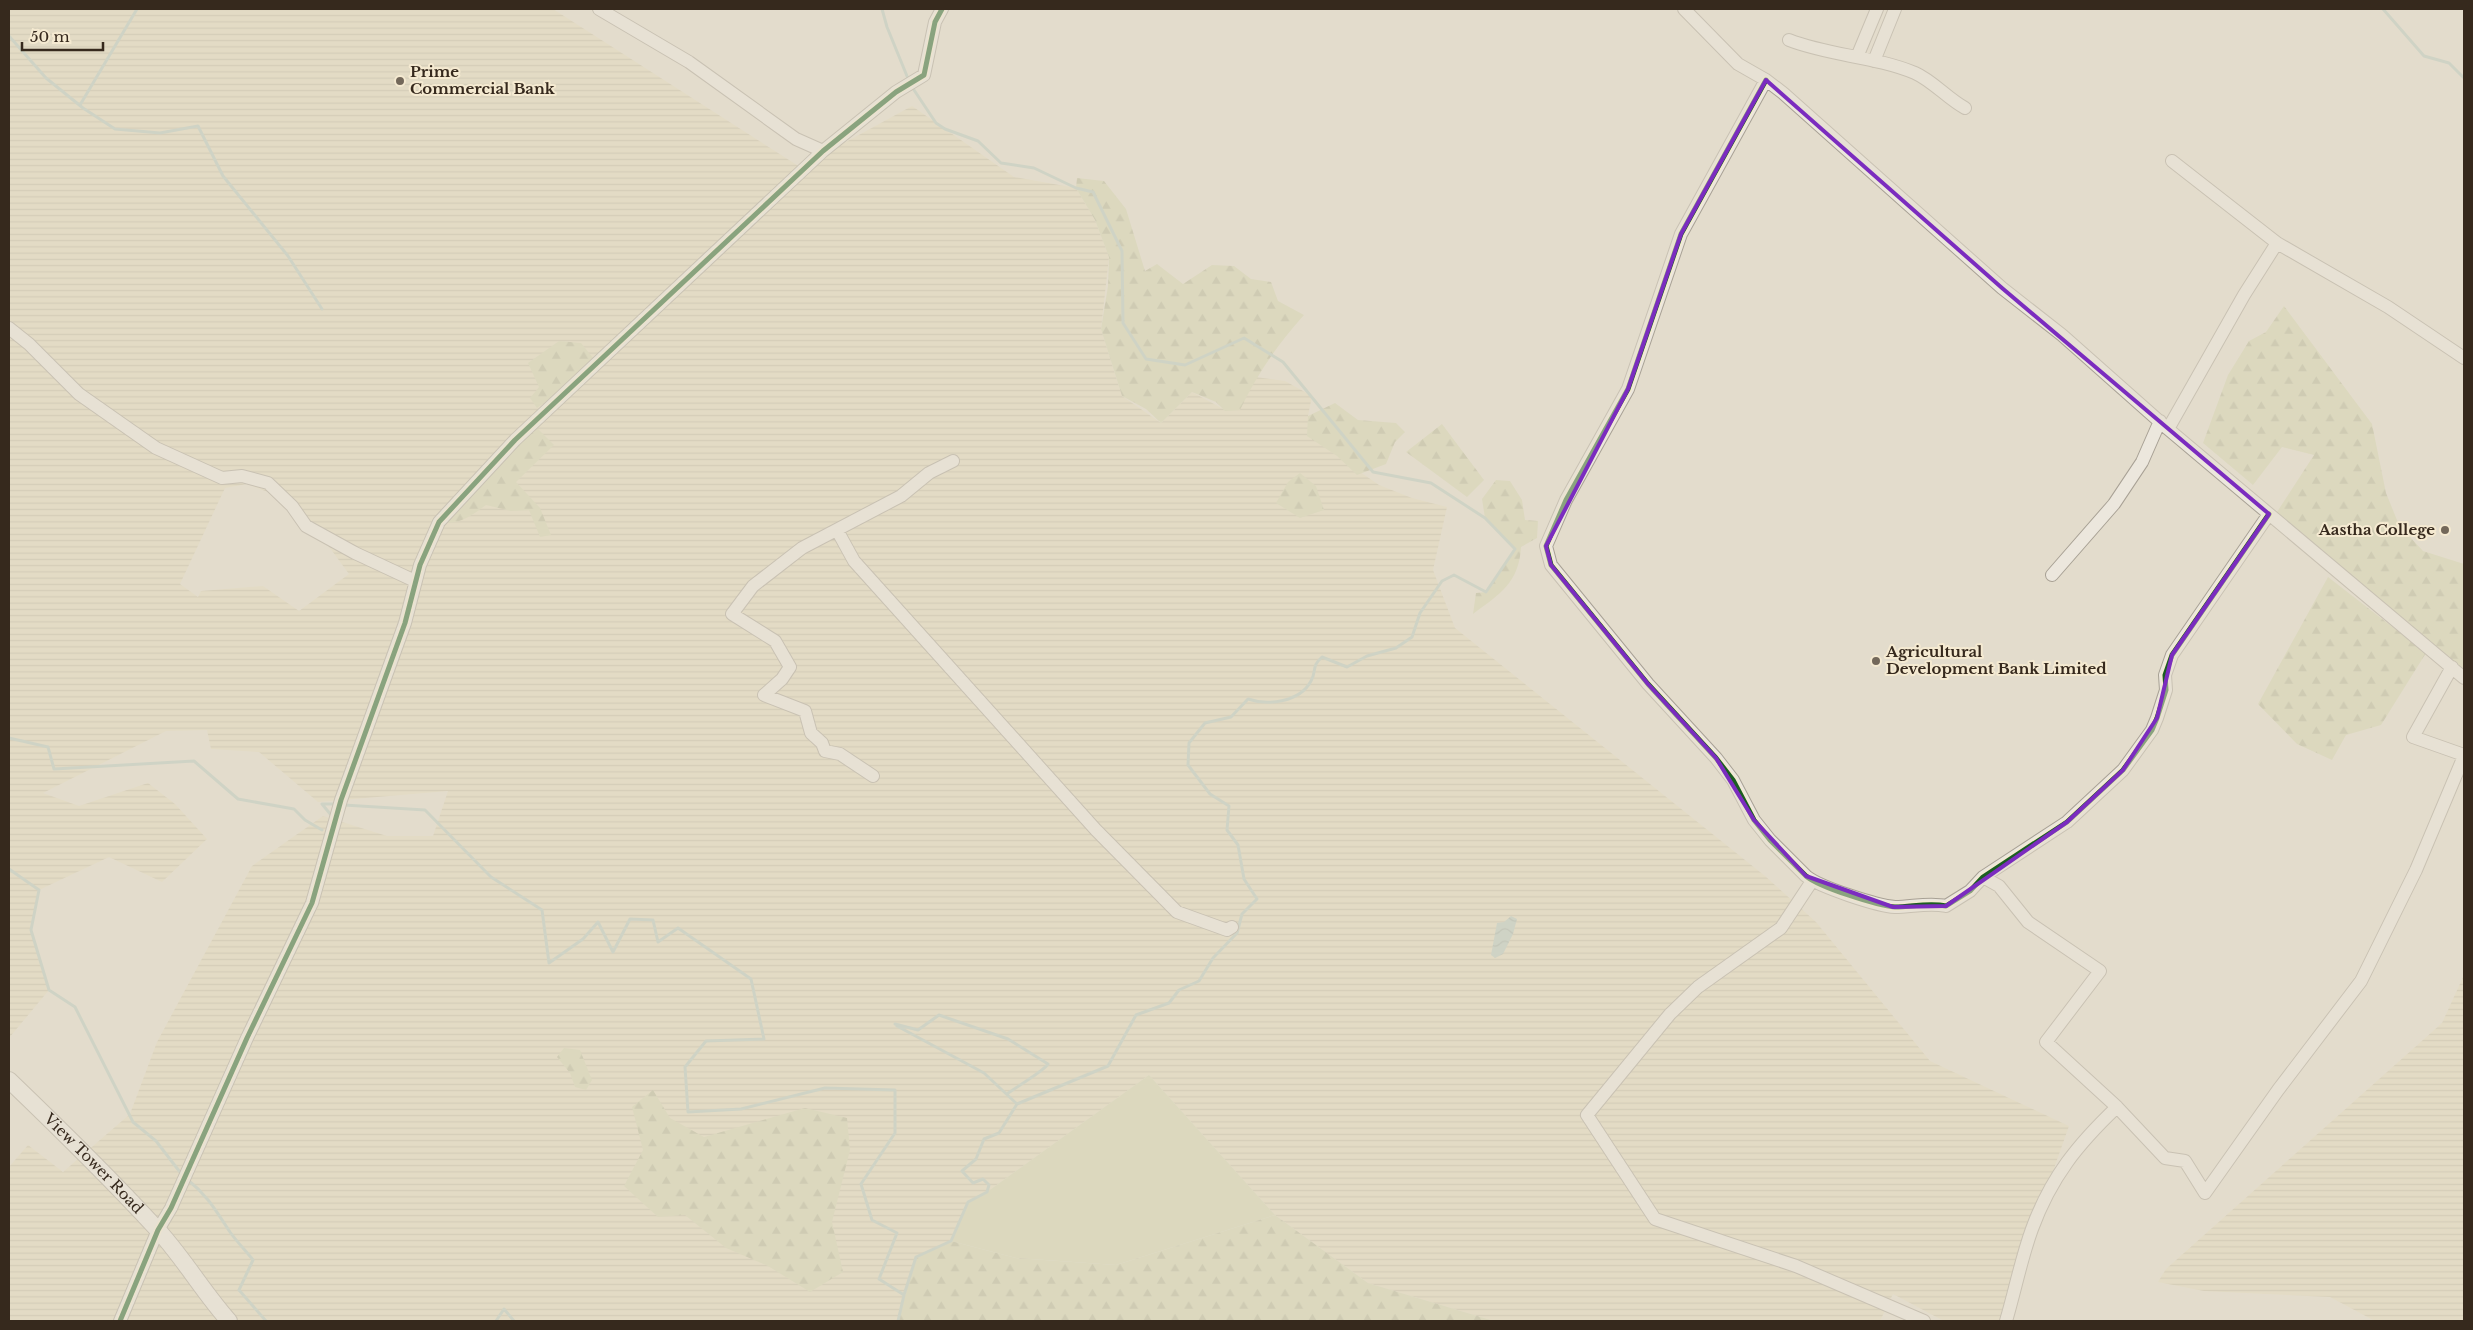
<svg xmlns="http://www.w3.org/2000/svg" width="2473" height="1330" font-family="'Libre Baskerville',serif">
  <defs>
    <pattern id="farmland-rules" width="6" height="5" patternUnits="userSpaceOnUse" patternTransform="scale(1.25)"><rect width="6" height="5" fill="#e3dabc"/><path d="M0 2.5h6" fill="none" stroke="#c3bba1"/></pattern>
    <pattern id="forest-firs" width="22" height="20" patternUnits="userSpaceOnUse" patternTransform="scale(1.25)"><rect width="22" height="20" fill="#d2d3ae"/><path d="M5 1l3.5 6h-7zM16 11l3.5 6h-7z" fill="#b5b595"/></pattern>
    <pattern id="water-waves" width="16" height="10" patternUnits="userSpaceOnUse" patternTransform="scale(1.25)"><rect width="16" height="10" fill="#b7c8bd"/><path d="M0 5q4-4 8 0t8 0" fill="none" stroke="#9eaca2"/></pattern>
  </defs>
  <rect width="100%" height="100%" fill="#e3dccc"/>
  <path fill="url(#farmland-rules)" fill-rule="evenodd" d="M 9,9 L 553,9 L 800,167 L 912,106 L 1014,177 L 1076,188 L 1095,220 L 1109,257 L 1101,329 L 1122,396 L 1161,423 L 1192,392 L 1225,410 L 1256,377 L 1285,381 L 1312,396 L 1308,416 L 1337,456 L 1379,485 L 1412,498 L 1447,507 L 1433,570 L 1455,628 L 1765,876 L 1816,922 L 1930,1061 L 2069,1126 L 2000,1321 L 1944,1321 L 1893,1294 L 1880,1321 L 1494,1321 L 1368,1283 L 1275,1215 L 1149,1075 L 987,1192 L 968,1202 L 951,1241 L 916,1257 L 898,1321 L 9,1321 L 9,1167 L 28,1145 L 63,1172 L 130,1114 L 157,1042 L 252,866 L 323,816 L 387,836 L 433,836 L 448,791 L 318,802 L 259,752 L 211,749 L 207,730 L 166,731 L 43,793 L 79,806 L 148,783 L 175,804 L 207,839 L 162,882 L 109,857 L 39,890 L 31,930 L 49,990 L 9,1038 ZM 247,484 L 297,503 L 349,574 L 299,611 L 263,586 L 201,591 L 198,597 L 180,584 L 225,488 Z
    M 2464,975 L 2464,1321 L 2375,1321 L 2330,1297 L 2204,1291 L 2158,1282 L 2166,1269 L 2442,1023 Z"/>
  <path fill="#d2d3ae" d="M 1149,1075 L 1275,1215 L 1116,1265 L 1016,1258 L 951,1241 L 968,1202 L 987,1192 Z"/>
  <path fill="url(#forest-firs)" d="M 1077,178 L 1104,181 L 1126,209 L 1145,271 L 1157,264 L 1183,284 L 1212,265 L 1234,266 L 1251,279 L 1271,282 L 1278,301 L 1304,315 C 1278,344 1257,374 1240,410 L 1225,411 L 1216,402 L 1192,392 L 1161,423 L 1146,409 L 1122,396 L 1101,329 L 1108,286 L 1109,257 L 1095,220 L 1076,188 Z
    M 2284,306 L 2372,424 L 2386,493 L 2399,525 L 2423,551 L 2464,564 L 2464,670 L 2358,581 L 2310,546 L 2277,512 L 2314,455 L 2282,447 L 2253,485 L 2203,443 L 2228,375 L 2249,341 L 2266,332 Z
    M 559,341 L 581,343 L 594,359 L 572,383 L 537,408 L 530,398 L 539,387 L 528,363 Z
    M 1335,403 L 1358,420 L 1396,423 L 1405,432 L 1395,442 L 1386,464 L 1357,475 L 1337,456 L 1307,436 L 1308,416 Z
    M 533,424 L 554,445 L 516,482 L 540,508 L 551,535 L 540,537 L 529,510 L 511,511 L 486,505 C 471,516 458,526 439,522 Z
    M 1442,424 L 1484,480 L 1467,497 L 1406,452 Z
    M 1300,473 L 1316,486 L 1324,510 L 1300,518 L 1276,503 L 1288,482 Z
    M 1496,480 L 1510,481 L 1522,500 L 1525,520 L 1538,521 L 1537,538 L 1521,547 C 1519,583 1500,594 1473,614 L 1476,593 L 1487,592 L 1515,549 L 1485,518 L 1482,499 Z
    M 2328,577 L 2426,653 L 2381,725 L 2346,735 L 2332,760 L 2297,744 L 2258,704 Z
    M 564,1048 L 580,1050 L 592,1080 L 586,1090 L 575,1087 L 570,1073 L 557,1057 Z
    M 653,1090 L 670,1118 L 704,1137 L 805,1108 L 847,1118 L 850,1150 L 832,1222 L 843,1272 L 810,1292 L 768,1266 L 726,1248 L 685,1215 L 658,1217 L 624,1186 L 643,1150 L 632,1107 Z
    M 1275,1215 L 1368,1283 L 1494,1321 L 898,1321 L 916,1257 L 951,1241 L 1016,1258 L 1116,1265 Z"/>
  <path fill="url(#water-waves)" d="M 1511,916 L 1517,919 L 1513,934 L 1503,954 L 1495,958 L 1491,955 L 1497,923 L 1504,922 Z"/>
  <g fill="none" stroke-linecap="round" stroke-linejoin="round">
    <path stroke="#b7c8bd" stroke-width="3" d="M 882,9 L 887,27 L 909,81
      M 2383,9 L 2424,56 L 2449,63 L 2464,78
      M 9,36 L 46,78 L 83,108 L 115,129 L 160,133 L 198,126 L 223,176 L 288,256 L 322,309
      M 80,105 L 137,9
      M 9,738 L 48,747 L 54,769 L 194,761 L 238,799 L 294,809 L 305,820 L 322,830
      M 344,805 L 425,810 L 491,877 L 542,910 L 549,963 L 583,939 L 598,922 L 613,952 L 630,919 L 653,920 L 658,942 L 678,928 L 751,979 L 764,1039 L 706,1041 L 685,1067 L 688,1112 L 741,1109 L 825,1088 L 895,1090 L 895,1133 L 861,1184 L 872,1220 L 897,1233 L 879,1279 L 904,1295 L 898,1321
      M 331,815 L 322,804 L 335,804
      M 9,869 L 39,890 L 31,930 L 49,990 L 75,1007 L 133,1122 L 156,1141 L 183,1176
      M 895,1024 L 918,1030 L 939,1015 L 1008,1039 L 1048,1064 C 1044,1071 1016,1087 1007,1094
      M 897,1026 L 984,1073 L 1017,1104
      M 188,1180 C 208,1196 216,1211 230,1232 C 237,1242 246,1251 253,1260 L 239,1290 L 266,1321
      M 904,1295 L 916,1257 L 951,1241 L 968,1202 L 987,1192 L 989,1185 L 983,1179 L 973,1183 L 962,1171 L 976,1159 L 984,1139 L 999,1133 L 1017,1104 L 1108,1066 L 1136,1015 L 1169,1003 L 1179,990 L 1199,981 L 1213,958 L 1237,933 L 1242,914 L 1257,899 L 1244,879 L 1238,845 L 1227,830 L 1229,806 L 1210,794 L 1188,765 L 1189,743 L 1205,723 L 1231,717 L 1248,699 C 1268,706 1300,702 1311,681 C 1317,670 1311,667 1322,657 L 1347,667 L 1367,656 L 1396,648 L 1412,637 L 1420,613 L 1442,581 L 1454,575 L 1486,592 L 1515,549 L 1485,518 L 1431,483 L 1373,472 L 1283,362 L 1244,338 L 1185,365 L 1146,359 L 1123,323 L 1122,251 L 1093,192 L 1076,188 L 1034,168 L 1001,163 L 978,141 L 945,129 L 936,123 L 912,87
      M 496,1321 L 504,1309 L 514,1321"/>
    <defs>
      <path id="minor" d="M 599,9 L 689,62 L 796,139 L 823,151
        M 1684,9 L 1738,64 L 1766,80 L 1783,93 L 2002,288 L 2062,335 L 2168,429 L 2464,678
        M 1789,40 C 1830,56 1874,56 1915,73 C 1933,81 1948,99 1965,108
        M 1857,57 L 1877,9
        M 1874,61 L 1895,9
        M 1766,80 L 1681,234 L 1628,389 L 1566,500 L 1546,546 L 1551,565 L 1648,684 L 1716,758 L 1733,780 L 1754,820 L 1770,840 L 1806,876 C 1819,887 1878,906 1895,907 C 1912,907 1929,902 1946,906 L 1970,891 L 1983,877 L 2067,822 L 2123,770 L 2152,730 L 2157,718 L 2166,690 L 2165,675 L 2172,655 L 2269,514
        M 2172,161 L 2277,243 L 2388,307 L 2464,358
        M 9,328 L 29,344 L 79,394 L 156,448 L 222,478 L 242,476 L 268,483 L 292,506 L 306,526 L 355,553 L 415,581
        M 2168,429 L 2244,295 L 2277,243
        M 837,530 L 854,561 L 1096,830 L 1177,912 L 1227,930 L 1232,927
        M 2052,575 L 2114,504 L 2142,462 L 2160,421
        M 2452,667 L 2413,737 L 2464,755
        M 873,776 L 840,754 L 825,751 L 822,743 L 811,733 L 805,711 L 764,695 L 782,679 L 790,667 L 775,641 L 732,614 L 753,586 L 802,548 L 901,496 L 929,473 L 953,461
        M 1983,877 L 1999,886 L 2028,922 L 2100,971 L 2046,1042 L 2117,1107 L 2165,1158 L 2185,1161 L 2205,1193 L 2278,1090 L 2361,981 L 2416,870 L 2464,756
        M 1812,881 L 1781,928 L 1698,987 L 1670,1014 L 1587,1115 L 1655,1219 L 1796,1266 L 1924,1321
        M 120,1321 L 158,1230 L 171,1208 L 247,1038 L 312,903 L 341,800 L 405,623 L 420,565 L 439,522 L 515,440 L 823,151 L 896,92 L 924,75 L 935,22 L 942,9
        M 2006,1321 C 2015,1291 2021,1259 2032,1229 C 2051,1177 2078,1144 2117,1107"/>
      <g id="tertiary">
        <path id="s1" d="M 9,1080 C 59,1128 109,1177 156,1228 C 183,1257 203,1292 229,1321"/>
      </g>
    </defs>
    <use href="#minor" stroke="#a8a195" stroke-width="14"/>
    <use href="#tertiary" stroke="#a8a195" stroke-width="18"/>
    <use href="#minor" stroke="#ece7dd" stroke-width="12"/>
    <use href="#tertiary" stroke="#ece7dd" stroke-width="16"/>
    <defs>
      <path id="cycleway" d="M 1766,80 L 1681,234 L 1628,389 L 1566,500 L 1546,546 L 1551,565 L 1648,684 L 1716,758 L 1733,780 L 1754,820 L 1770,840 L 1806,876 C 1819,887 1878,906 1895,907 C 1912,907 1929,902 1946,906 L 1970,891 L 1983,877 L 2067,822 L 2123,770 L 2152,730 L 2157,718 L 2166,690 L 2165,675 L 2172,655 L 2269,514
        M 120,1321 L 158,1230 L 171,1208 L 247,1038 L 312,903 L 341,800 L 405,623 L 420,565 L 439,522 L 515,440 L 823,151 L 896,92 L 924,75 L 935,22 L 942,9"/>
    </defs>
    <use href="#cycleway" stroke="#f5ead1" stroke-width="8"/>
    <use href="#cycleway" stroke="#1b5e20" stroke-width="5"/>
  </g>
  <path d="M0 0H2473V1330H0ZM 1766,80 L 2002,288 L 2269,514 L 2172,655 L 2157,718 L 2123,770 L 2067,822 L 1946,906 L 1893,907 L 1806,876 L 1754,820 L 1716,758 L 1648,684 L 1551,565 L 1546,546 L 1628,389 L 1681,234 Z" fill="#e3dccc" fill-opacity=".55" fill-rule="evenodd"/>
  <path fill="none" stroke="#7b2cbf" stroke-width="4" stroke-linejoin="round" d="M 1766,80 L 2002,288 L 2269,514 L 2172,655 L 2157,718 L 2123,770 L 2067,822 L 1946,906 L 1893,907 L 1806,876 L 1754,820 L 1716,758 L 1648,684 L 1551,565 L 1546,546 L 1628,389 L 1681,234 Z"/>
  <g fill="#73685a" stroke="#f5ead1" stroke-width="2">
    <circle cx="400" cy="81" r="5"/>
    <circle cx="2445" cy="530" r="5"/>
    <circle cx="1876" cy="661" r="5"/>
  </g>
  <g text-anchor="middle" stroke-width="4" stroke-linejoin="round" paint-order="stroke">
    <g font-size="15" font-weight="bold" fill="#36291d" stroke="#f5ead1" text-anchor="start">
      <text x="410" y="77">Prime<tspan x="410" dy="17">Commercial Bank</tspan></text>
      <text x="2435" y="535" text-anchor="end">Aastha College</text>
      <text x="1886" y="657">Agricultural<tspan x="1886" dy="17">Development Bank Limited</tspan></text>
    </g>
    <g font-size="15" fill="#36291d" stroke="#f5ead1">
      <text dy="5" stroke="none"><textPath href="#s1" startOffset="119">View Tower Road</textPath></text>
    </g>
  </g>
  <rect width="2473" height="1330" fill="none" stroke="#36291d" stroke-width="20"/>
  <path d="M22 42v8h81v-8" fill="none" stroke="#36291d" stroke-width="2.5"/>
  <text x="30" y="42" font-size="15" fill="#36291d" stroke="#f5ead1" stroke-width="4" paint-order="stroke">50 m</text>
</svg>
